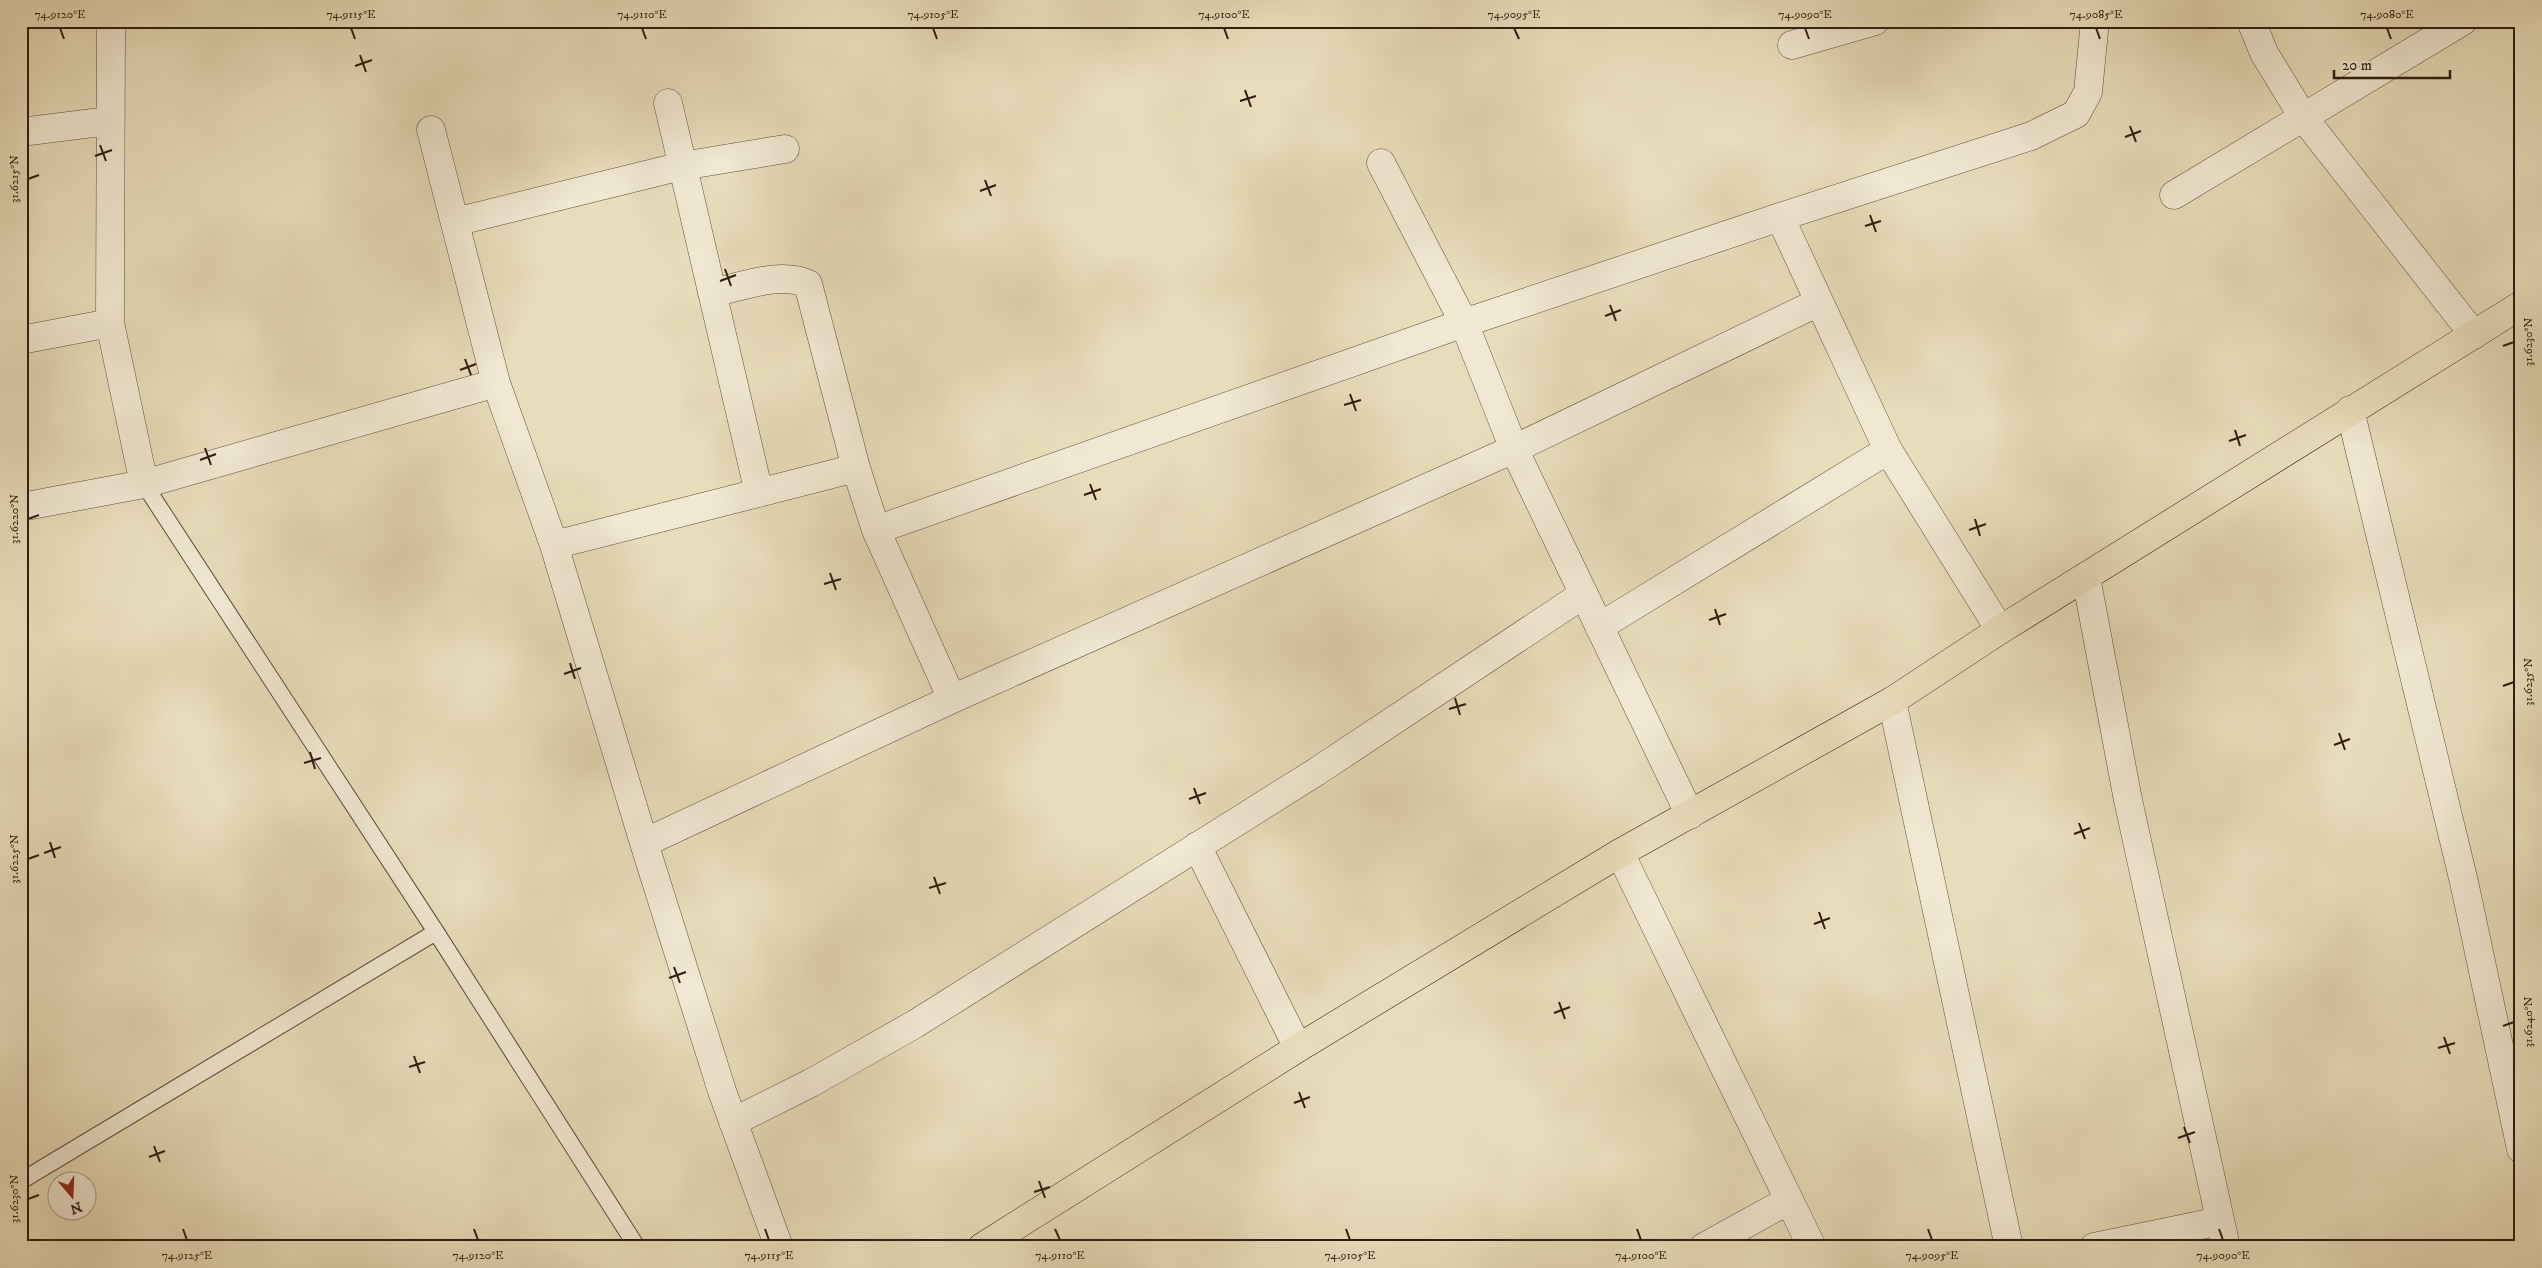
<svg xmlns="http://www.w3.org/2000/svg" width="2542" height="1268" font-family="'IM FELL DW Pica',serif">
  <rect width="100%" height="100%" fill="#e8dcba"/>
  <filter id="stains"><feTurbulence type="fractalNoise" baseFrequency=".004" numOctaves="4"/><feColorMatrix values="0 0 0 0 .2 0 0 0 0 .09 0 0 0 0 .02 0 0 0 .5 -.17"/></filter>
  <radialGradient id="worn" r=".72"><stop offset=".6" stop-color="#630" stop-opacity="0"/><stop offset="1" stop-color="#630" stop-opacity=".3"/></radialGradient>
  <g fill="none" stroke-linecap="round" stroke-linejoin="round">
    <defs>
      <path id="lane" d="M 144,484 L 436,932 L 637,1247
        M 21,1181 L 436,932"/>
      <path id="street" d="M 111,21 L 110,323 L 144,484 L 496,383
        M 2251,21 L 2264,53 L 2303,117 L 2474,335
        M 1792,45 L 1875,21
        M 668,103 L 759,493
        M 431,130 L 496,383 L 554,545 L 856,468 L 876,530 L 952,699
        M 21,132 L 109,121
        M 1381,163 L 1464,323 L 1514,449 L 1690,815
        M 2174,195 L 2463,21
        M 1780,217 L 1888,450 L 2000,630
        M 455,222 L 682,166 L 785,149
        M 712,293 C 741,287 780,271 808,284 L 856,468
        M 21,340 L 110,323
        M 2350,410 L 2464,882 L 2521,1149
        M 21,507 L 144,484
        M 876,530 L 1464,323 L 1780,217 L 2031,136 L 2076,114 L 2088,92 L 2095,21
        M 554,545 L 644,843 L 722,1091 L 779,1247
        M 2086,577 L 2128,800 L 2226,1247
        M 1599,627 L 1888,450
        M 1892,701 L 2009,1247
        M 644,843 L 952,699 L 1514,449 L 1819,302
        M 1197,846 L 1298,1048
        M 1620,853 L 1812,1247
        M 733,1122 L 811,1083 L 915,1024 L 1316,772 L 1584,594
        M 1704,1247 L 1789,1200
        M 2094,1247 L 2220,1221"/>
      <path id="highway" d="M 982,1247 L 1298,1048 L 1620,853 L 1892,701 L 2000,630 L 2521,305"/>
    </defs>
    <use href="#lane" stroke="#5d4c3b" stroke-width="18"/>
    <use href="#street" stroke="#5d4c3b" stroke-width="29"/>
    <use href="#highway" stroke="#2f1c11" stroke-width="29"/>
    <use href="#lane" stroke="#f0e8d2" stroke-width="16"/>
    <use href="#street" stroke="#f0e8d2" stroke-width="28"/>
    <use href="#highway" stroke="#e8dcba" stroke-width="28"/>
  </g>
  <path fill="none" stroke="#2f1c11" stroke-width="2" d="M 60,28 L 64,39M 351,28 L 355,39M 642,28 L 646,39M 933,28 L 937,39M 1224,28 L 1228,39M 1514,28 L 1519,39M 1805,28 L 1809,39M 2096,28 L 2100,39M 2387,28 L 2391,39M 360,55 L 366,72M 355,66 L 372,60M 1245,90 L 1251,107M 1240,101 L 1256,96M 2130,126 L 2136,142M 2125,137 L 2141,131M 100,145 L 106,161M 95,156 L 112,150M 28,179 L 39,175M 985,180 L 991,196M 980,191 L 996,185M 1870,215 L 1876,232M 1865,226 L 1881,221M 725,269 L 731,286M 720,281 L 736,275M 1610,305 L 1616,321M 1605,316 L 1621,310M 2503,346 L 2514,342M 465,359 L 471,375M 460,370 L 476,364M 1350,394 L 1356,411M 1344,405 L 1361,400M 2235,430 L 2240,446M 2229,441 L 2246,435M 205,448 L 211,465M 200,460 L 216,454M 1090,484 L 1096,500M 1084,495 L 1101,489M 28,519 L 39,515M 1975,519 L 1980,536M 1969,530 L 1986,524M 830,573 L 836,590M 824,584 L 841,579M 1715,609 L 1720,625M 1709,620 L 1726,614M 570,663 L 575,679M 564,674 L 581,668M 2503,686 L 2514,682M 1455,698 L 1460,715M 1449,709 L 1466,704M 2339,733 L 2345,750M 2334,745 L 2350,739M 310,752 L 315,769M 304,763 L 321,758M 1194,788 L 1200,804M 1189,799 L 1206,793M 2079,823 L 2085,839M 2074,834 L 2090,828M 50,842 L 55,858M 44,853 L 61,847M 28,859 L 39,855M 934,877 L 940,894M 929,888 L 946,883M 1819,912 L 1825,929M 1814,924 L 1830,918M 674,967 L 680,983M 669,978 L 686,972M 1559,1002 L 1565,1019M 1554,1013 L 1570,1007M 2503,1026 L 2514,1022M 2444,1037 L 2450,1054M 2438,1048 L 2455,1043M 414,1056 L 420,1073M 409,1067 L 425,1062M 1299,1092 L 1305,1108M 1294,1103 L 1310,1097M 2184,1127 L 2190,1143M 2178,1138 L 2195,1132M 154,1146 L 160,1162M 149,1157 L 165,1151M 1039,1181 L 1045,1198M 1034,1192 L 1050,1187M 28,1199 L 39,1195M 183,1229 L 187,1240M 474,1229 L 478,1240M 765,1229 L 769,1240M 1055,1229 L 1060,1240M 1346,1229 L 1350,1240M 1637,1229 L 1641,1240M 1928,1229 L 1932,1240M 2219,1229 L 2223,1240"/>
  <rect width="2542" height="1268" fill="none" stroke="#e8dcba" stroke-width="55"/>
  <g transform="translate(72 1196) rotate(161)"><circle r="24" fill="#f0e8d2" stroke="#a39685"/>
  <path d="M0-4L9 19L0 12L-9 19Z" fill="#8f2418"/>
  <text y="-8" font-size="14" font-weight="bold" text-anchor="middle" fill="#2f1c11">N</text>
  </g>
  <path d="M2334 70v8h116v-8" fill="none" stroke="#2f1c11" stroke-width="2.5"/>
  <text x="2342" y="70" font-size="15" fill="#2f1c11" stroke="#f0e8d2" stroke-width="4" paint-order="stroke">20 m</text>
  <rect x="28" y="28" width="2486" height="1212" fill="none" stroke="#2f1c11" stroke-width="2"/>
  <g font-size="12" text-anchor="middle" fill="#2f1c11">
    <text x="60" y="18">74.9120°E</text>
    <text x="351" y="18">74.9115°E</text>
    <text x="642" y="18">74.9110°E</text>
    <text x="933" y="18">74.9105°E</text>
    <text x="1224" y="18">74.9100°E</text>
    <text x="1514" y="18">74.9095°E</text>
    <text x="1805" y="18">74.9090°E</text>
    <text x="2096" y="18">74.9085°E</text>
    <text x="2387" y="18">74.9080°E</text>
    <text transform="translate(14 179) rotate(-90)" y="4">31.6215°N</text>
    <text transform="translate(2528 342) rotate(-90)" y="4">31.6230°N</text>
    <text transform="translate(14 519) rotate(-90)" y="4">31.6220°N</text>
    <text transform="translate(2528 682) rotate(-90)" y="4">31.6235°N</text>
    <text transform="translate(14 859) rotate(-90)" y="4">31.6225°N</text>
    <text transform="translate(2528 1022) rotate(-90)" y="4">31.6240°N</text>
    <text transform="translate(14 1199) rotate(-90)" y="4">31.6230°N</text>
    <text x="187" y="1259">74.9125°E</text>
    <text x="478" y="1259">74.9120°E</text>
    <text x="769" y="1259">74.9115°E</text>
    <text x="1060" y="1259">74.9110°E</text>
    <text x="1350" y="1259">74.9105°E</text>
    <text x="1641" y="1259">74.9100°E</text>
    <text x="1932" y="1259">74.9095°E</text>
    <text x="2223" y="1259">74.9090°E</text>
  </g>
  <rect width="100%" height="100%" filter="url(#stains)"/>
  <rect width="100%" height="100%" fill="url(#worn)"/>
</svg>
